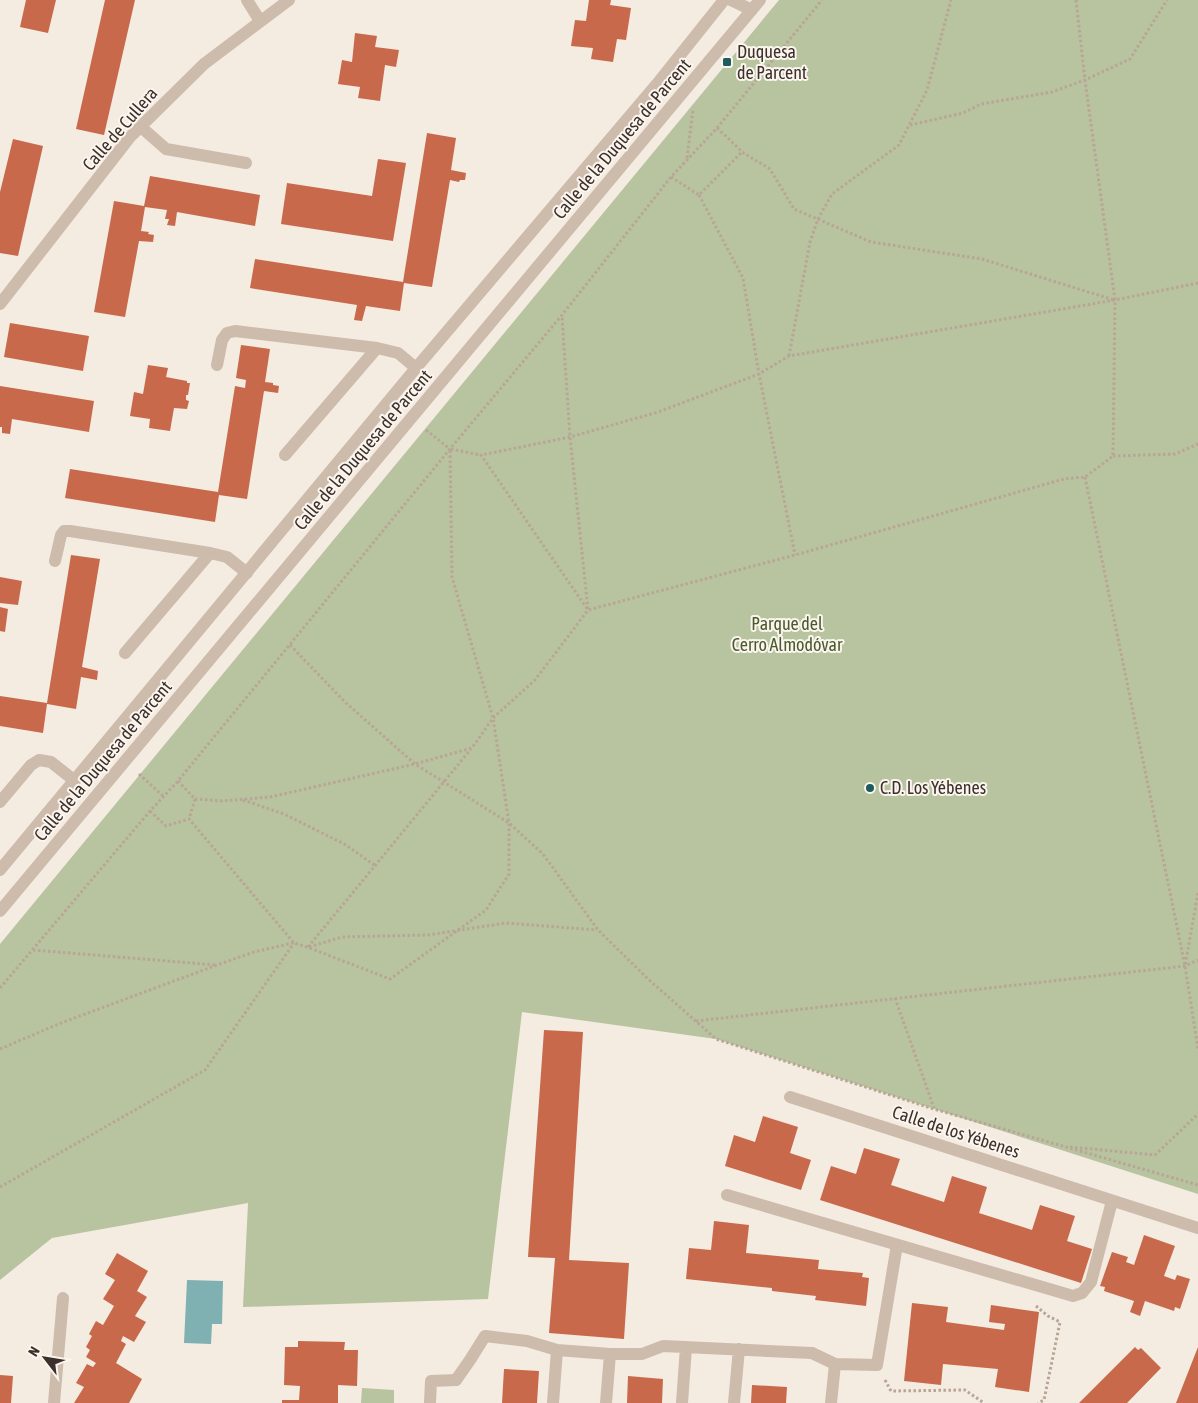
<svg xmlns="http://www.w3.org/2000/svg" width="1198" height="1403" font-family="'Asap Condensed',sans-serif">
  <rect width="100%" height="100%" fill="#f4ebe1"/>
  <path fill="#b8c4a0" d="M 779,0 L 1198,0 L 1198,1194 L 716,1039 L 522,1012 L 488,1299 L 243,1307 L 248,1203 L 52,1238 L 0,1280 L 0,944 Z
    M 362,1388 L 394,1390 L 394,1403 L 361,1403 Z"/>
  <path fill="#7fb0b2" d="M 187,1280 L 223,1281 L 222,1324 L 212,1324 L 211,1344 L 184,1343 Z"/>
  <path fill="#c8694b" d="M 26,0 L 56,0 L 48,33 L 20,27 Z
    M 105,0 L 135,0 L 104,135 L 76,129 Z
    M 589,0 L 611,0 L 610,5 L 631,8 L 626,40 L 617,39 L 613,62 L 591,59 L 593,48 L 571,46 L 575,20 L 586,21 Z
    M 355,33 L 377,36 L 375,47 L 399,50 L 396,67 L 385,65 L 380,101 L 358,98 L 360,87 L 338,84 L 342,60 L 352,62 Z
    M 427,133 L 456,138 L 451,170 L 466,173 L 465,180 L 460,180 L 459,182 L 450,180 L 432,287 L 404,283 L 400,311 L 366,306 L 362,321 L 354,320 L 357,305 L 250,288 L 255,259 L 403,282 Z
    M 13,139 L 43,146 L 18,256 L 0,253 L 0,192 Z
    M 378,159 L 406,163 L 393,241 L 281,224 L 287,183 L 372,196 Z
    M 150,176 L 260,195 L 255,226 L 177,212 L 175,226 L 167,225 L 169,219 L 165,219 L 167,210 L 145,207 L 141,231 L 149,232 L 148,234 L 154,235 L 153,242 L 139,241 L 125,317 L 94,312 L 114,201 L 144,206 Z
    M 10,323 L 89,336 L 83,371 L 4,357 Z
    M 241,345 L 270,349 L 265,382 L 273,383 L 273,385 L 279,386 L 278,393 L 264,391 L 247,499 L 219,495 L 215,522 L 65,498 L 70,469 L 218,492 L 235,386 L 245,388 L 246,380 L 236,378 Z
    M 148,365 L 168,368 L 166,377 L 187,381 L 187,383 L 190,383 L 188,395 L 186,395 L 186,400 L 189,401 L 187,409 L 174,408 L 170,431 L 149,428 L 150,419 L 130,416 L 134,392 L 143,394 Z
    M 0,386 L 94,401 L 89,432 L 12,419 L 10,434 L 2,433 L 2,427 L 0,427 Z
    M 71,555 L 100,559 L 82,667 L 98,671 L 97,680 L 81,677 L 76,709 L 47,704 L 43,733 L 0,726 L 0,696 L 47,703 Z
    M 0,577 L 22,581 L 18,605 L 0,603 Z
    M 0,607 L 8,609 L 5,632 L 0,631 Z
    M 544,1030 L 583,1032 L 569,1260 L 629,1263 L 624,1339 L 549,1333 L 555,1258 L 528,1257 Z
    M 763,1116 L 798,1127 L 790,1153 L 811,1160 L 801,1190 L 725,1166 L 734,1135 L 755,1142 Z
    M 864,1148 L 900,1159 L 891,1185 L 944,1202 L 952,1176 L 987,1187 L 979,1213 L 1032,1230 L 1040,1205 L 1075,1216 L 1067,1241 L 1092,1249 L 1081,1283 L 820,1200 L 831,1166 L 856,1174 Z
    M 714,1221 L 749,1225 L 746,1253 L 819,1260 L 818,1269 L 863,1273 L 862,1277 L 869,1278 L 866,1306 L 815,1300 L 816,1296 L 772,1291 L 772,1288 L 686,1279 L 689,1248 L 711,1250 Z
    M 1144,1235 L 1175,1246 L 1164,1276 L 1175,1280 L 1177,1275 L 1190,1279 L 1180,1309 L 1175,1307 L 1174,1311 L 1145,1301 L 1140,1316 L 1130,1312 L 1134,1301 L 1104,1291 L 1105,1287 L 1100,1286 L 1112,1252 L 1128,1257 L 1126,1262 L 1134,1265 Z
    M 117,1253 L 148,1271 L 137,1291 L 147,1297 L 135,1316 L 146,1322 L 134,1342 L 123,1336 L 121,1341 L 126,1344 L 116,1363 L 142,1379 L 129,1403 L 74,1403 L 84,1387 L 76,1383 L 87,1364 L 93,1367 L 96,1363 L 86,1357 L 90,1350 L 86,1347 L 92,1336 L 89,1334 L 96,1321 L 103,1325 L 114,1306 L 103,1299 L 115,1280 L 105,1274 Z
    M 912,1303 L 948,1307 L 946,1322 L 1004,1330 L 1005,1324 L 989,1322 L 991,1305 L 1039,1312 L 1029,1392 L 995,1387 L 998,1369 L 943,1364 L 941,1385 L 904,1381 Z
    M 298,1341 L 345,1342 L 344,1350 L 358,1350 L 357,1386 L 338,1385 L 338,1403 L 282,1403 L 282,1400 L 299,1400 L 300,1386 L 284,1385 L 285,1347 L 298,1347 Z
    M 1135,1347 L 1138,1350 L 1141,1348 L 1161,1368 L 1127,1403 L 1079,1403 Z
    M 1198,1347 L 1198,1403 L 1176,1403 Z
    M 504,1369 L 539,1371 L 537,1403 L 502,1403 Z
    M 0,1375 L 13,1376 L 11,1403 L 0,1403 Z
    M 628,1376 L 663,1379 L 662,1403 L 627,1403 Z
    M 752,1385 L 787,1387 L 786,1403 L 751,1403 Z"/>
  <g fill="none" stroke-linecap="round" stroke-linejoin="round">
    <path stroke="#b9a596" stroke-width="3" stroke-dasharray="2.5 2.5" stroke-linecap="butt" d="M 1076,0 L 1085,80 L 1115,300 L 1113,456 L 1085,477 L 1064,479 L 795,555 L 588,610 L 481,455 L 570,437 L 658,412 L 759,374 L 789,356 L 1115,300 L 1198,283
      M 910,125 L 963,113 L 981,104 L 1052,92 L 1085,80 L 1130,59 L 1167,0
      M 717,128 L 729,139 L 742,152 L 770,169 L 794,209 L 871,242 L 982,259 L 1114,300
      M 687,158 L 693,110
      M 671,177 L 699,195 L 742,152
      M 699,195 L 743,278 L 759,374 L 795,555
      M 789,356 L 810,242 L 818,219 L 832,194 L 899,145 L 927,90 L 951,0
      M 426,430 L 450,449
      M 1113,456 L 1175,454 L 1198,444
      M 1085,477 L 1185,966
      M 290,645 L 345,702 L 415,764 L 509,823 L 543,854 L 598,930 L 648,979 L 716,1039 L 934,1109 L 1198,1185
      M 139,774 L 163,796
      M 178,781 L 195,799 L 189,819
      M 195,799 L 222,801 L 270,797 L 415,764 L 472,748 L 493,718 L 535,680 L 588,610 L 570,437 L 562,316
      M 243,800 L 284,814 L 346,845 L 374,865
      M 150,811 L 166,826 L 189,819 L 294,943 L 307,947 L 390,979 L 486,910 L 509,874 L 509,823 L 493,718 L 452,577 L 450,449 L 481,455
      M 1198,893 L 1185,966 L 1198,1049
      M 308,947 L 471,749
      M 309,947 L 342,937 L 428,935 L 506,923 L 597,930
      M 33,950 L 216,965
      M 0,988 L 150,811 L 178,781 L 450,449 L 562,315 L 671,177 L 717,128 L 822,0
      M 895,998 L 934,1108
      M 696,1021 L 1185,966 L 1198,960
      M 0,1049 L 61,1023 L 217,965 L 254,952 L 293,943
      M 1070,1147 L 1155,1155 L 1198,1114
      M 0,1187 L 205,1070 L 294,943
      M 1036,1306 L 1048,1316 L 1060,1322 L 1044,1400 L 1038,1403
      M 885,1380 L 891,1391 L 965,1390 L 984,1403"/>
    <path stroke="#cdbbac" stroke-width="12" d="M 247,0 L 260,21
      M 217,365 L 222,340 L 227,333 L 235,331 L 377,348 L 398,353 L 416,368
      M 285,455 L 377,348
      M 55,561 L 61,535 L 64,531 L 70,531 L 210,553 L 227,557 L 247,573
      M 125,653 L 210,553
      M 0,802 L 31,765 L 39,760 L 51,762 L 75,781
      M 456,1380 L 470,1360 L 485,1336 L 527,1341 L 557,1350 L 610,1354 L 642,1354 L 663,1346 L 812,1353
      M 54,1403 L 63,1298
      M 553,1403 L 557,1350
      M 606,1403 L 610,1354
      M 682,1403 L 686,1347
      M 734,1403 L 739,1349"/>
    <path stroke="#cdbbac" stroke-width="12" d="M 731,0 L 752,10
      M 141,127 L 166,149 L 246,163
      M 0,304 L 130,137 L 204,64 L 289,0
      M 0,870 L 416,368 L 657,84 L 724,0
      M 0,911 L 760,0
      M 790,1097 L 1198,1228
      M 727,1195 L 1073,1296 L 1082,1293 L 1091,1282 L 1112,1201
      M 812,1353 L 835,1364
      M 430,1403 L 431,1381 L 456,1380
      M 831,1403 L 835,1364 L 877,1365 L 897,1245"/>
  </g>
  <g fill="#1f5a5e" stroke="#fbf5ee" stroke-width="2">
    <rect x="722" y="57" width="10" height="10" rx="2.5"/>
    <circle cx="870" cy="788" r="5"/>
  </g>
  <g text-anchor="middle" stroke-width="4" stroke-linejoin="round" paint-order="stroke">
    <g font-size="18" fill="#3b302b" stroke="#fbf5ee" text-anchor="start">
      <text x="737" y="58">Duquesa<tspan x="737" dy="21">de Parcent</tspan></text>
      <text x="880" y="794">C.D. Los Yébenes</text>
    </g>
    <g font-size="18" fill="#3b302b" stroke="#fbf5ee">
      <text transform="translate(120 129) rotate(-49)" y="6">Calle de Cullera</text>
      <text transform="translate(622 139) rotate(-50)" y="6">Calle de la Duquesa de Parcent</text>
      <text transform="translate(363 450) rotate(-50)" y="6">Calle de la Duquesa de Parcent</text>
      <text transform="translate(103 761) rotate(-50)" y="6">Calle de la Duquesa de Parcent</text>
      <text transform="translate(956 1132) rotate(18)" y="6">Calle de los Yébenes</text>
    </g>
    <g font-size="18" fill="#4a5a2e" stroke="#fbf5ee">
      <text x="787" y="630">Parque del<tspan x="787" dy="21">Cerro Almodóvar</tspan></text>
    </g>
  </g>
  <g transform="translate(45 1358) rotate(301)" stroke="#fbf5ee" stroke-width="4" paint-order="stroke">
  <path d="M0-4L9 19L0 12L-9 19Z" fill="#3b302b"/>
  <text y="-8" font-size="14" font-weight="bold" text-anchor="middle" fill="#3b302b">N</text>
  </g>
</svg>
